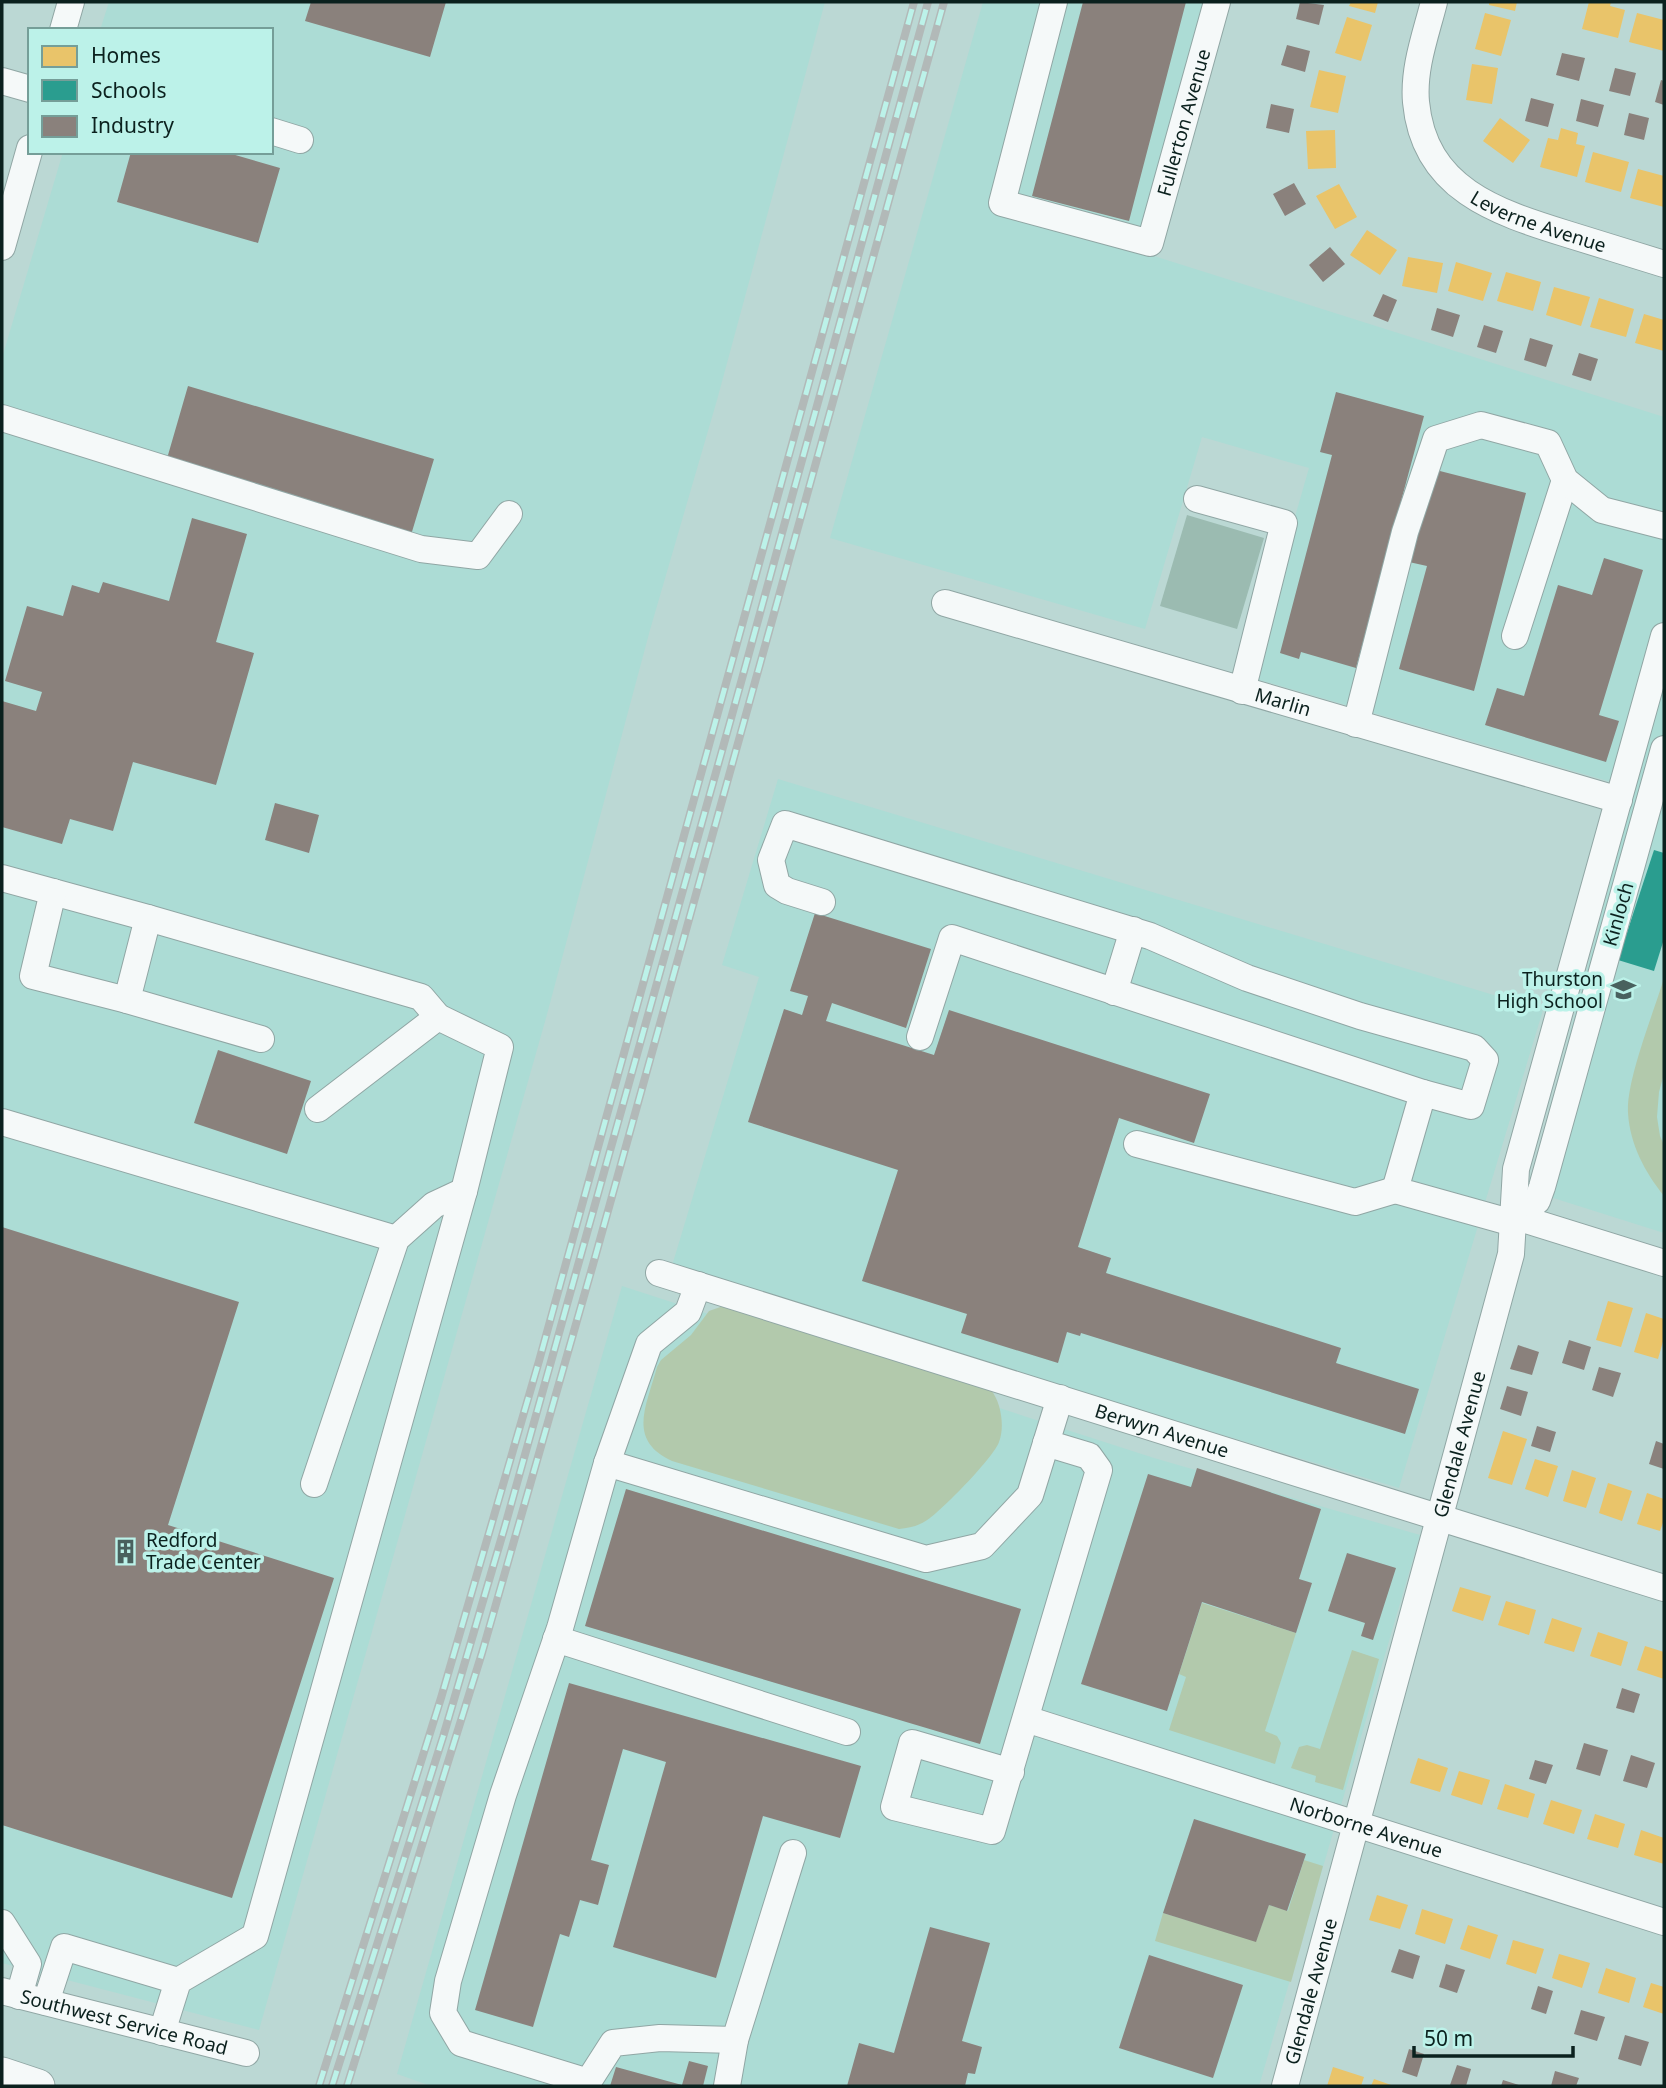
<svg xmlns="http://www.w3.org/2000/svg" width="1666" height="2088" font-family="'Noto Sans',sans-serif">
  <rect width="100%" height="100%" fill="#bbd8d4"/>
  <path fill="#acdcd5" d="M 109,2 L 825,2 L 717,400 L 650,630 L 546,1018 L 259,2030 L 2,1963 L 2,358 L 63,152 L 271,152 L 271,30 L 100,30 Z
    M 983,2 L 1205,2 L 1135,250 L 1664,417 L 1664,1233 L 1528,1190 L 1635,789 L 1249,677 L 1309,468 L 1202,437 L 1145,629 L 830,538 Z
    M 778,779 L 1543,1010 L 1399,1488 L 671,1269 L 759,977 L 722,965 Z
    M 622,1286 L 1154,1458 L 1420,1535 L 1259,2086 L 431,2086 L 397,2074 Z"/>
  <path fill="#b2c9ac" d="M 1664,978 L 1664,1074 L 1659,1092 L 1657,1117 L 1660,1136 L 1664,1145 L 1664,1196 C 1645,1172 1630,1145 1628,1113 C 1626,1080 1654,1012 1664,978 Z
    M 729,1304 L 991,1390 C 1001,1402 1005,1427 999,1442 C 994,1457 944,1508 930,1518 C 921,1525 911,1528 899,1529 L 672,1461 C 626,1440 647,1405 657,1367 L 661,1360 L 691,1335 L 709,1311 Z
    M 1202,1603 L 1296,1633 L 1265,1731 L 1277,1736 L 1281,1743 L 1275,1764 L 1169,1730 L 1186,1677 L 1179,1674 Z
    M 1352,1650 L 1379,1659 L 1343,1790 L 1315,1782 L 1316,1776 L 1291,1768 L 1299,1747 L 1307,1745 L 1320,1749 Z
    M 1304,1860 L 1323,1866 L 1291,1982 L 1155,1941 L 1163,1913 L 1256,1941 L 1269,1905 L 1288,1911 Z"/>
  <path fill="#e9c46a" d="M 1351,2 L 1378,2 L 1375,13 L 1349,6 Z
    M 1489,2 L 1517,2 L 1515,11 L 1489,5 Z
    M 1589,2 L 1611,2 L 1610,6 L 1625,10 L 1618,38 L 1582,29 Z
    M 1485,13 L 1511,20 L 1501,56 L 1475,49 Z
    M 1637,13 L 1664,20 L 1664,51 L 1629,42 Z
    M 1347,17 L 1372,25 L 1361,61 L 1335,53 Z
    M 1472,64 L 1498,68 L 1492,104 L 1466,100 Z
    M 1319,70 L 1346,76 L 1338,113 L 1310,107 Z
    M 1500,118 L 1530,140 L 1513,163 L 1483,141 Z
    M 1561,128 L 1578,133 L 1576,144 L 1585,146 L 1577,177 L 1540,167 L 1548,138 L 1558,140 Z
    M 1335,130 L 1336,168 L 1308,169 L 1306,131 Z
    M 1593,152 L 1629,162 L 1621,192 L 1585,182 Z
    M 1638,169 L 1664,176 L 1664,207 L 1630,198 Z
    M 1339,184 L 1357,217 L 1335,229 L 1316,196 Z
    M 1367,230 L 1397,250 L 1380,275 L 1350,255 Z
    M 1408,257 L 1443,263 L 1437,293 L 1402,286 Z
    M 1456,262 L 1492,273 L 1483,301 L 1448,291 Z
    M 1506,272 L 1541,282 L 1533,311 L 1497,301 Z
    M 1554,287 L 1590,297 L 1581,326 L 1546,315 Z
    M 1599,298 L 1634,309 L 1626,337 L 1590,327 Z
    M 1644,314 L 1664,320 L 1664,351 L 1635,343 Z
    M 1608,1301 L 1633,1308 L 1621,1347 L 1596,1340 Z
    M 1646,1313 L 1664,1319 L 1664,1338 L 1658,1359 L 1634,1352 Z
    M 1503,1431 L 1527,1439 L 1512,1485 L 1488,1478 Z
    M 1535,1459 L 1558,1466 L 1548,1497 L 1525,1489 Z
    M 1572,1470 L 1596,1478 L 1586,1508 L 1563,1501 Z
    M 1608,1483 L 1632,1491 L 1622,1521 L 1599,1513 Z
    M 1647,1493 L 1664,1499 L 1664,1520 L 1660,1531 L 1637,1524 Z
    M 1460,1587 L 1491,1596 L 1483,1621 L 1452,1611 Z
    M 1506,1601 L 1536,1610 L 1529,1635 L 1498,1625 Z
    M 1552,1618 L 1582,1628 L 1574,1652 L 1544,1643 Z
    M 1598,1632 L 1628,1642 L 1621,1666 L 1590,1656 Z
    M 1645,1646 L 1664,1652 L 1664,1679 L 1637,1670 Z
    M 1418,1758 L 1448,1768 L 1440,1792 L 1410,1783 Z
    M 1459,1771 L 1490,1780 L 1482,1805 L 1451,1795 Z
    M 1505,1784 L 1535,1794 L 1528,1818 L 1497,1809 Z
    M 1551,1800 L 1582,1810 L 1574,1834 L 1543,1824 Z
    M 1595,1814 L 1625,1824 L 1618,1848 L 1587,1839 Z
    M 1641,1830 L 1664,1838 L 1664,1864 L 1634,1855 Z
    M 1377,1895 L 1408,1905 L 1400,1929 L 1369,1920 Z
    M 1422,1909 L 1453,1919 L 1445,1944 L 1415,1934 Z
    M 1468,1925 L 1498,1935 L 1490,1959 L 1460,1949 Z
    M 1513,1940 L 1544,1949 L 1536,1974 L 1506,1964 Z
    M 1559,1954 L 1590,1963 L 1582,1988 L 1552,1978 Z
    M 1606,1968 L 1636,1978 L 1629,2003 L 1598,1993 Z
    M 1651,1983 L 1664,1987 L 1664,2014 L 1643,2007 Z
    M 1333,2067 L 1364,2077 L 1361,2086 L 1327,2086 Z
    M 1374,2079 L 1394,2086 L 1371,2086 Z"/>
  <path fill="#2a9d8f" d="M 1654,850 L 1664,853 L 1664,939 L 1654,971 L 1618,960 Z"/>
  <path fill="#8a817c" d="M 311,2 L 446,2 L 430,57 L 305,21 Z
    M 1083,2 L 1186,2 L 1129,221 L 1032,196 Z
    M 1300,2 L 1324,5 L 1319,25 L 1296,19 Z
    M 1287,45 L 1310,51 L 1305,72 L 1281,65 Z
    M 1562,53 L 1585,58 L 1579,81 L 1556,75 Z
    M 1615,68 L 1636,73 L 1630,96 L 1609,91 Z
    M 1661,80 L 1664,81 L 1664,105 L 1655,102 Z
    M 1531,98 L 1554,104 L 1548,127 L 1525,121 Z
    M 1581,99 L 1604,105 L 1598,127 L 1576,121 Z
    M 1271,104 L 1294,109 L 1289,133 L 1266,128 Z
    M 1629,113 L 1649,118 L 1644,140 L 1624,135 Z
    M 131,152 L 225,152 L 280,168 L 258,243 L 117,202 Z
    M 1294,183 L 1306,204 L 1285,216 L 1273,194 Z
    M 1330,247 L 1345,264 L 1323,282 L 1309,265 Z
    M 1383,294 L 1397,300 L 1388,322 L 1373,316 Z
    M 1437,308 L 1460,315 L 1453,337 L 1431,330 Z
    M 1484,325 L 1503,331 L 1496,353 L 1477,347 Z
    M 1530,338 L 1553,345 L 1546,367 L 1524,360 Z
    M 1579,353 L 1598,359 L 1591,381 L 1572,375 Z
    M 188,386 L 434,459 L 411,535 L 166,462 Z
    M 1336,392 L 1424,416 L 1356,668 L 1301,652 L 1299,659 L 1280,653 L 1332,455 L 1320,452 Z
    M 1436,470 L 1526,493 L 1474,691 L 1399,669 L 1427,566 L 1409,562 Z
    M 192,518 L 247,534 L 216,642 L 254,653 L 216,785 L 133,762 L 113,831 L 70,819 L 62,844 L 2,827 L 2,701 L 36,711 L 42,692 L 5,681 L 27,606 L 63,616 L 72,585 L 99,593 L 103,582 L 169,601 Z
    M 1604,558 L 1643,570 L 1599,715 L 1619,721 L 1606,762 L 1485,725 L 1497,688 L 1524,696 L 1558,585 L 1592,595 Z
    M 275,803 L 319,815 L 309,853 L 265,840 Z
    M 815,913 L 931,949 L 906,1028 L 832,1003 L 826,1021 L 934,1055 L 949,1010 L 1210,1094 L 1194,1143 L 1119,1118 L 1078,1247 L 1111,1258 L 1106,1273 L 1341,1348 L 1336,1363 L 1419,1389 L 1405,1434 L 1081,1333 L 1080,1336 L 1067,1332 L 1058,1363 L 961,1333 L 967,1314 L 862,1281 L 898,1170 L 748,1122 L 784,1009 L 802,1015 L 808,996 L 790,991 Z
    M 218,1050 L 311,1081 L 287,1154 L 194,1123 Z
    M 2,1227 L 239,1302 L 168,1525 L 334,1578 L 232,1898 L 2,1825 Z
    M 1569,1340 L 1591,1347 L 1584,1370 L 1562,1363 Z
    M 1518,1345 L 1539,1352 L 1532,1375 L 1510,1369 Z
    M 1599,1367 L 1621,1373 L 1613,1397 L 1592,1390 Z
    M 1507,1386 L 1528,1392 L 1521,1416 L 1500,1409 Z
    M 1537,1426 L 1556,1432 L 1550,1452 L 1531,1446 Z
    M 1656,1441 L 1664,1444 L 1664,1469 L 1649,1464 Z
    M 1197,1468 L 1321,1509 L 1299,1579 L 1312,1583 L 1296,1633 L 1202,1602 L 1167,1711 L 1081,1684 L 1148,1474 L 1191,1487 Z
    M 626,1489 L 1021,1609 L 980,1744 L 585,1626 Z
    M 1347,1553 L 1396,1568 L 1373,1640 L 1361,1636 L 1365,1623 L 1328,1611 Z
    M 569,1683 L 861,1766 L 840,1838 L 763,1816 L 716,1978 L 613,1947 L 666,1762 L 623,1749 L 591,1860 L 609,1865 L 598,1905 L 580,1900 L 569,1937 L 560,1934 L 533,2027 L 475,2010 Z
    M 1622,1688 L 1640,1694 L 1634,1713 L 1616,1708 Z
    M 1584,1743 L 1608,1750 L 1600,1776 L 1576,1769 Z
    M 1631,1755 L 1655,1763 L 1647,1788 L 1623,1781 Z
    M 1535,1760 L 1553,1765 L 1546,1784 L 1529,1779 Z
    M 1194,1819 L 1306,1854 L 1287,1911 L 1269,1905 L 1256,1942 L 1163,1913 Z
    M 930,1927 L 990,1943 L 962,2041 L 982,2047 L 975,2074 L 968,2073 L 965,2086 L 847,2086 L 859,2043 L 894,2053 Z
    M 1399,1949 L 1420,1956 L 1413,1979 L 1391,1972 Z
    M 1149,1955 L 1243,1985 L 1213,2078 L 1119,2048 Z
    M 1446,1964 L 1465,1970 L 1457,1993 L 1439,1987 Z
    M 1538,1986 L 1553,1991 L 1546,2014 L 1531,2009 Z
    M 1581,2010 L 1605,2017 L 1597,2041 L 1574,2034 Z
    M 1625,2035 L 1649,2042 L 1641,2066 L 1618,2059 Z
    M 1409,2049 L 1424,2054 L 1417,2077 L 1402,2072 Z
    M 689,2061 L 708,2066 L 703,2086 L 610,2086 L 616,2067 L 682,2085 Z
    M 1457,2065 L 1471,2069 L 1466,2086 L 1450,2085 Z
    M 1555,2071 L 1579,2078 L 1576,2086 L 1551,2086 Z
    M 1503,2080 L 1522,2086 L 1501,2086 Z"/>
  <path fill="#9bbbb1" d="M 1187,515 L 1264,538 L 1237,629 L 1160,606 Z"/>
  <g fill="none" stroke-linecap="round" stroke-linejoin="round">
    <defs>
      <g id="minor">
        <path id="s1" d="M 1054,2 L 1002,203 L 1150,243 L 1217,2"/>
        <path id="s2" d="M 1434,2 C 1426,34 1413,68 1416,102 C 1424,189 1496,212 1567,234 C 1599,244 1632,254 1664,264"/>
        <path d="M 63,30 L 71,2"/>
        <path d="M 2,81 L 30,89"/>
        <path d="M 271,131 L 300,140"/>
        <path d="M 2,247 L 30,148"/>
        <path d="M 2,418 L 421,549 L 478,556 L 509,514"/>
        <path d="M 1197,499 L 1284,523 L 1242,691"/>
        <path id="s3" d="M 945,603 L 1619,800"/>
        <path d="M 1515,636 L 1565,480"/>
        <path d="M 1356,724 L 1405,532 L 1436,439 L 1481,425 L 1548,443 L 1565,480 L 1602,510 L 1664,526"/>
        <path d="M 1664,749 L 1542,1187 L 1537,1201 L 1513,1216 L 1664,1263"/>
        <path d="M 2,878 L 148,918 L 421,997 L 438,1017 L 500,1047 L 464,1191 L 255,1936 L 178,1981 L 162,2032"/>
        <path d="M 53,892 L 33,976 L 127,1000"/>
        <path d="M 822,902 L 787,891 L 777,885 L 771,860 L 785,824 L 1150,936 L 1247,978 L 1360,1016 L 1474,1048 L 1485,1060 L 1471,1106 L 1423,1093"/>
        <path d="M 148,918 L 127,1000 L 261,1039"/>
        <path d="M 1114,992 L 1133,930"/>
        <path d="M 920,1037 L 952,938 L 1423,1093 L 1395,1190 L 1513,1223"/>
        <path d="M 318,1109 L 438,1017"/>
        <path d="M 2,1122 L 396,1239"/>
        <path d="M 1137,1144 L 1355,1202 L 1395,1190"/>
        <path id="s4" d="M 659,1273 L 1664,1588"/>
        <path d="M 698,1285 L 688,1312 L 649,1344 L 607,1463 L 926,1559 L 982,1546 L 1030,1495 L 1060,1398"/>
        <path d="M 607,1463 L 560,1628 L 503,1795 L 448,1981 L 443,2013 L 461,2043 L 588,2082 L 613,2043 L 660,2038 L 735,2040 L 793,1853"/>
        <path d="M 314,1484 L 396,1239 L 434,1205 L 464,1191"/>
        <path d="M 556,1639 L 847,1732"/>
        <path id="s5" d="M 1026,1719 L 1664,1922"/>
        <path d="M 1011,1772 L 912,1743 L 894,1807 L 992,1831 L 1099,1470 L 1089,1456 L 1046,1443"/>
        <path d="M 2,1923 L 28,1964 L 19,1996"/>
        <path id="s6" d="M 2,1991 L 246,2053"/>
        <path d="M 46,2002 L 64,1947 L 178,1981"/>
        <path d="M 727,2086 L 735,2040"/>
        <path id="s7" d="M 1285,2086 L 1511,1254 L 1516,1169 L 1664,636"/>
      </g>
      <path id="major" d="M 2,2074 L 38,2086"/>
    </defs>
    <use href="#minor" stroke="#90a6a4" stroke-width="28"/>
    <use href="#major" stroke="#90a6a4" stroke-width="35"/>
    <use href="#minor" stroke="#f5f9f9" stroke-width="26"/>
    <use href="#major" stroke="#f5f9f9" stroke-width="33"/>
    <defs>
      <path id="rail" d="M 319,2086 L 441,1698 L 539,1361 L 914,2
        M 332,2086 L 443,1737 L 505,1526 L 732,715 L 928,2
        M 347,2086 L 482,1653 L 596,1254 L 944,2"/>
    </defs>
    <use href="#rail" stroke="#b2b9b8" stroke-width="8"/>
    <use href="#rail" stroke="#bcf2e9" stroke-width="5" stroke-dasharray="16" stroke-linecap="butt"/>
  </g>
  <defs>
    <symbol id="school-bare" viewBox="-9 -9 18 18"><path d="M0-5L7-2L0 1L-7-2ZM-4 1L0 2.5L4 1V4Q0 6-4 4Z" fill="#49615e" stroke="#bcf2e9" stroke-width="2.5" paint-order="stroke"/></symbol>
    <symbol id="building-bare" viewBox="-9 -9 18 18"><path d="M-4-6H4V6H1V3H-1V6H-4ZM-2.5-4.3h1.7v1.8h-1.7ZM.8-4.3h1.7v1.8H.8ZM-2.5-1h1.7V.8h-1.7ZM.8-1h1.7V.8H.8Z" fill="#49615e" stroke="#bcf2e9" stroke-width="2.5" paint-order="stroke"/></symbol>
  </defs>
  <g fill-rule="evenodd">
    <use href="#school-bare" x="1606" y="972" width="35" height="35"/>
    <use href="#building-bare" x="108" y="1534" width="35" height="35"/>
  </g>
  <g text-anchor="middle" stroke-width="7" stroke-linejoin="round" paint-order="stroke">
    <g font-size="19" fill="#0b211e" stroke="#bcf2e9">
      <text dy="7" stroke="none"><textPath href="#s1" startOffset="486">Fullerton Avenue</textPath></text>
      <text dy="7" stroke="none"><textPath href="#s2" startOffset="287">Leverne Avenue</textPath></text>
      <text dy="7" stroke="none"><textPath href="#s3" startOffset="352">Marlin</textPath></text>
      <text transform="translate(1618 914) rotate(-74)" y="7">Kinloch</text>
      <text dy="7" stroke="none"><textPath href="#s4" startOffset="527">Berwyn Avenue</textPath></text>
      <text dy="7" stroke="none"><textPath href="#s7" startOffset="665">Glendale Avenue</textPath></text>
      <text dy="7" stroke="none"><textPath href="#s5" startOffset="357">Norborne Avenue</textPath></text>
      <text dy="7" stroke="none"><textPath href="#s7" startOffset="98">Glendale Avenue</textPath></text>
      <text dy="7" stroke="none"><textPath href="#s6" startOffset="126">Southwest Service Road</textPath></text>
    </g>
    <g font-size="19" fill="#0b211e" stroke="#bcf2e9" text-anchor="end">
      <text x="1603" y="986">Thurston<tspan x="1603" dy="22">High School</tspan></text>
      <text x="146" y="1547" text-anchor="start">Redford<tspan x="146" dy="22">Trade Center</tspan></text>
    </g>
  </g>
  <rect width="1666" height="2088" fill="none" stroke="#0b211e" stroke-width="7"/>
  <rect x="28" y="28" width="245" height="126" fill="#bcf2e9" stroke="#759e98" stroke-width="2"/>
  <rect x="42" y="46" width="35" height="21" fill="#e9c46a" stroke="#759e98" stroke-width="2"/>
  <text x="91" y="63" font-size="21" fill="#0b211e">Homes</text>
  <rect x="42" y="80" width="35" height="21" fill="#2a9d8f" stroke="#759e98" stroke-width="2"/>
  <text x="91" y="98" font-size="21" fill="#0b211e">Schools</text>
  <rect x="42" y="116" width="35" height="21" fill="#8a817c" stroke="#759e98" stroke-width="2"/>
  <text x="91" y="133" font-size="21" fill="#0b211e">Industry</text>
  <path d="M1414 2046v10h159v-10" fill="none" stroke="#0b211e" stroke-width="3.5"/>
  <text x="1424" y="2046" font-size="21" fill="#0b211e" stroke="#bcf2e9" stroke-width="5" paint-order="stroke">50 m</text>
</svg>
